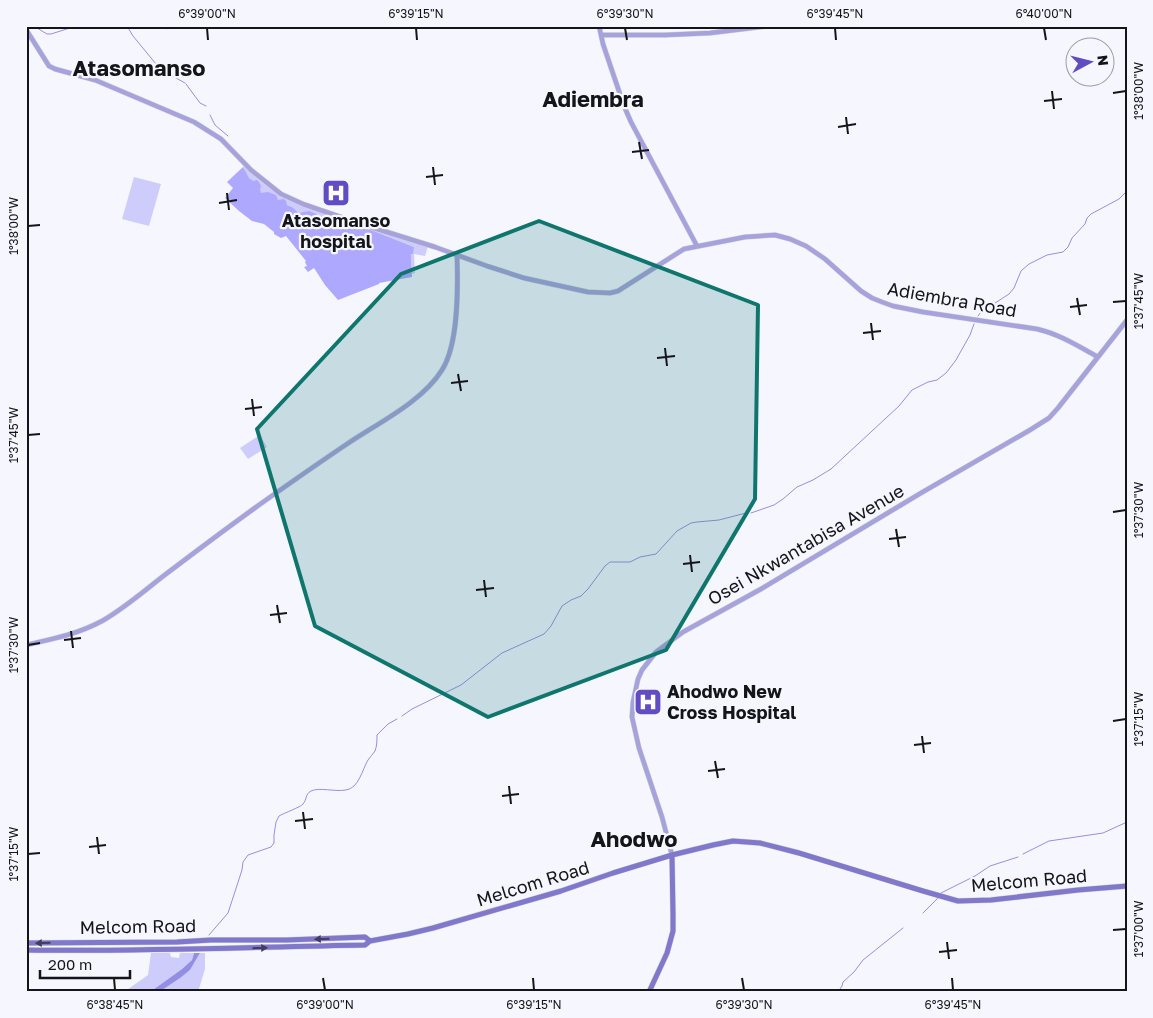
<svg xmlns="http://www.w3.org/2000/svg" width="1153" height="1018" font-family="'Golos Text',sans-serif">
  <rect width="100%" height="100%" fill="#f6f6ff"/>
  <path fill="#ceccfa" d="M 245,165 C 252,173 260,182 270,188 C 296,206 328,215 358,224 C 381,231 405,239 428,246 L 425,256 L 414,254 L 415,273 L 412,274 L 411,254 L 414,247 L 356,224 L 355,225 L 344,225 L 332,221 L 318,214 L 299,213 L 292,207 L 261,194 C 259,187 255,184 250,179 C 247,176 245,171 243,167 Z
    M 134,177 L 161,184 L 149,226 L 122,219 Z
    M 260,435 L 267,447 L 248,459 L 240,448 Z
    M 151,953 L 170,953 L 171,957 L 179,958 L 180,953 L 194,953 L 192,960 L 182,969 L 150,992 L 124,992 L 148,975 Z
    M 200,953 L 205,953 L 205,969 L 198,992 L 159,992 L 190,970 Z"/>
  <path fill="#aea8fe" d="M 243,167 L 249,178 L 253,181 L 257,180 L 259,182 L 261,186 L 260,189 L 261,193 L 268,192 L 276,195 L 278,200 L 284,199 L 286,201 L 287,205 L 292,207 L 299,213 L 309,211 L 344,225 L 355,225 L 356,224 L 414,247 L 413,254 L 411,254 L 412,277 L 379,283 L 379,284 L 338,300 L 325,285 L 314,268 L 308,272 L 304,267 L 307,266 L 305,262 L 306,261 L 286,236 L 281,238 L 274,234 L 274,232 L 264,224 L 252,221 L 239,211 L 225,198 L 233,188 L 227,182 Z"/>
  <path fill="#958fe3" d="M 194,953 L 200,953 L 190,970 L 180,978 L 159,992 L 150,992 L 182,969 L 192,960 Z"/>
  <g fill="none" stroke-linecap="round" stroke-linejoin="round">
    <path stroke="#958fe3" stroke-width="1" d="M 127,26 L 133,36 L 156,64
      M 153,26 C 163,29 171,30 182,26
      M 37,28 L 47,34 L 51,34 L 73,27 L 79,28 L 84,26
      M 157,66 L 158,68 L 185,83
      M 186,84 L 200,103 L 206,106
      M 210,115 L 215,125 L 228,136
      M 978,316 L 981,312 L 989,307 L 1009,294 L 1014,288 L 1021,271 L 1029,264 L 1047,255 L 1063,252 L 1068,247 L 1072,238 L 1085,224 L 1087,218 L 1091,214 L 1119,199 L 1127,191
      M 751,513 L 774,505 L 783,499 L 797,487 L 813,480 L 831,469 L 899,406 L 912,390 L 928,382 L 937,380 L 946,373 L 956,360 L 961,351 L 970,335 L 974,324
      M 402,716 L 412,709 L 461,685 L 502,653 L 544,634 L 551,626 L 562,606 L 571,600 L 581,596 L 588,589 L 605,566 L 610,562 L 630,562 L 640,557 L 656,554 L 677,531 L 691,523 L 697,522 L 719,520 L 746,513
      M 1023,854 L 1049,841 L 1103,833 L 1127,822
      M 941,893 L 975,876 L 990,866 L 1018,857
      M 923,913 L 938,898
      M 209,935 L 228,913 L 242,870 L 243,862 L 248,855 L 271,847 L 274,843 L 274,835 L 276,822 L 279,816 C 284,813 301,807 303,804 C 307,800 305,794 311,791 C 319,787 335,792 346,790 C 359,788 362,770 368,760 C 370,757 373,754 375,751 C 377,746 377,740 377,735 L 388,724 L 397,719
      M 838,992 L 842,986 L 843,982 L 854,972 L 863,960 L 903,928"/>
    <defs>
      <path id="tertiary" d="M 599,26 L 603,44 L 624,106 L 631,122 L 697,246
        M 26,31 L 27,31 L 49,66 L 55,69 L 95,80 L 194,122 L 221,139 L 251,170 L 281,194 L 303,204 L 361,224 L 435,247 L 487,266 L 524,278 L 588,292 L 610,293 L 618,291 L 684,249 L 745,237 L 775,235 L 790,239 L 806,246 L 825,259 L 861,291 L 872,298 L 882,302 L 893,306 L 923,312 L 1037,329 C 1059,334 1078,346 1098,357
        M 602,35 L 665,35 L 710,33 L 768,26
        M 26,645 C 53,639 78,634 102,621 C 125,608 145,590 166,574 C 199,549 232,524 266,500 C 293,481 320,462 347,444 C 378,423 422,402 442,370 C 459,344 458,286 457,255
        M 672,855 L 662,817 L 639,748 L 632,717 L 633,702 L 638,679 L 642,670 L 656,652 L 683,632 L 761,589 L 921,493 L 1030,430 L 1049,418 L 1058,408 L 1127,320"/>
      <path id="secondary" d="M 26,943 L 177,942 L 211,940 L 287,940 L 365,937 L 370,941 L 408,934 L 433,928 L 561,891 L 613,873 L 672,855 L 713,845 L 733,841 L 760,843 L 799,853 L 923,891 L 958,901 L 991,900 L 1078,890 L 1127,886
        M 26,950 C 139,952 252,947 365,945 L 370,941
        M 649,992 L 667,953 L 673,931 L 673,915 L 672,855"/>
    </defs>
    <use href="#tertiary" stroke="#d2d2da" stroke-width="5.5"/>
    <use href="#secondary" stroke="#d2d2da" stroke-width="6"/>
    <use href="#tertiary" stroke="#a6a3dc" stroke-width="4.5"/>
    <use href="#secondary" stroke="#8078cb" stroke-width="5"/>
  </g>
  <defs><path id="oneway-solid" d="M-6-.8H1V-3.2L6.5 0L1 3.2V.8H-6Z" transform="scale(1.25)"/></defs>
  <g fill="#403d60">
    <use href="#oneway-solid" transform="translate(322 939) rotate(178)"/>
    <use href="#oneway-solid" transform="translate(43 943) rotate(179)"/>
    <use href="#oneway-solid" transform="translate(260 948) rotate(-1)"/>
  </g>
  <path fill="#0f766e" fill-opacity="0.2" stroke="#0f766e" stroke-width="4" stroke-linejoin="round" d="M 539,221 L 758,305 L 755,499 L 666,650 L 488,717 L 315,626 L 257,429 L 401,274 Z"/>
  <path fill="none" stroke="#151519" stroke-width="2" d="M 207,28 L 208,40M 416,28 L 417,40M 625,28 L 627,40M 835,28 L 836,40M 1044,28 L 1046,40M 1052,91 L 1054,109M 1113,93 L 1126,91M 1044,101 L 1062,99M 846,117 L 848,134M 838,127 L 856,124M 639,142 L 642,159M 632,152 L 649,150M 433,167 L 435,185M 426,177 L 443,175M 227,193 L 229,210M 219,203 L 237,200M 28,226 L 40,225M 1077,298 L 1080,315M 1113,302 L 1126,301M 1070,307 L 1087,305M 871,323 L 873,340M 863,333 L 881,331M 665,348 L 667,366M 657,358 L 675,356M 458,374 L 461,391M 451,383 L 468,381M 252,399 L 254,416M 245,409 L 262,407M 28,435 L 40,434M 1113,512 L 1126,510M 896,529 L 899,547M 889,539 L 906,537M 690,555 L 692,572M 683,564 L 700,562M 484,580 L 486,597M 476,590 L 494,588M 277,605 L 280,623M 270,615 L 287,613M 71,631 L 73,648M 64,640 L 81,638M 28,645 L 40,643M 1113,721 L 1126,719M 922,736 L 924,753M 914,745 L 931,743M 715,761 L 718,778M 708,771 L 725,769M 509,786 L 511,804M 502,796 L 519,794M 303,812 L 305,829M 295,821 L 313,819M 97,837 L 99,854M 89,847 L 106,845M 28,854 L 40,853M 1113,930 L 1126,929M 947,942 L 949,959M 939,952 L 957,950M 114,978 L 115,990M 323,978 L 325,990M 533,978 L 534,990M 742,978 L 744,990M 952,978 L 953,990"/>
  <defs>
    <symbol id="hospital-square" viewBox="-11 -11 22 22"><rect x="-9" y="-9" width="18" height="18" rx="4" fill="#624cc4" stroke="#f6f6ff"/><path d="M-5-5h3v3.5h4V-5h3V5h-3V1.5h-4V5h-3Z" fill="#fff"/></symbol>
  </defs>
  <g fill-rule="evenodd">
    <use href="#hospital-square" x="320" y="177" width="32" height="32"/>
    <use href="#hospital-square" x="632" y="686" width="32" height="32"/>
  </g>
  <g text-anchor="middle" stroke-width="4.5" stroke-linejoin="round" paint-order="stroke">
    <g font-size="18" font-weight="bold" fill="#151519" stroke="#f6f6ff">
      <text x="336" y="227">Atasomanso<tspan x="336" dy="21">hospital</tspan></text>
      <text x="667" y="698" text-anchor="start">Ahodwo New<tspan x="667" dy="21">Cross Hospital</tspan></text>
    </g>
    <g font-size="18" fill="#151519" stroke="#f6f6ff">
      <text transform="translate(952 300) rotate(10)" y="6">Adiembra Road</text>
      <text transform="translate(806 545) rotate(-30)" y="6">Osei Nkwantabisa Avenue</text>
      <text transform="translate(1029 881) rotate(-5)" y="6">Melcom Road</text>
      <text transform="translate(533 884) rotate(-17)" y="6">Melcom Road</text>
      <text transform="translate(138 927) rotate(-1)" y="6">Melcom Road</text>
    </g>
    <g font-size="22" font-weight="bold" fill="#151519" stroke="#f6f6ff">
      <text x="139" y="76">Atasomanso</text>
      <text x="593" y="107">Adiembra</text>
      <text x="634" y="847">Ahodwo</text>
    </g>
  </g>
  <rect width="1153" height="1018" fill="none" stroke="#f6f6ff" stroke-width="55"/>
  <g transform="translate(1090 62) rotate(83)"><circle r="24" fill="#f6f6ff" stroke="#9c9ca3"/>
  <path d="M0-4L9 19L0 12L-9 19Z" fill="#624cc4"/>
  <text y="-8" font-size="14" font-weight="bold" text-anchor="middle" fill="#151519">N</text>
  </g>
  <path d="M40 970v8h90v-8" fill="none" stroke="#151519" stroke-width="2.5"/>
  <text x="48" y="970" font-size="15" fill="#151519" stroke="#f6f6ff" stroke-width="4" paint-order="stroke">200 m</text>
  <rect x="28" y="28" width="1098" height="962" fill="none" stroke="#151519" stroke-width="2"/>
  <g font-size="12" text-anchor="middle" fill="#151519">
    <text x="207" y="18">6°39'00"N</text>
    <text x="416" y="18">6°39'15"N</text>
    <text x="625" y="18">6°39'30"N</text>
    <text x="835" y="18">6°39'45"N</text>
    <text x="1044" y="18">6°40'00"N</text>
    <text transform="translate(1139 91) rotate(-90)" y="4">1°38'00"W</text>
    <text transform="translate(14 226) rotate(-90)" y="4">1°38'00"W</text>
    <text transform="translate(1139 301) rotate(-90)" y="4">1°37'45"W</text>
    <text transform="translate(14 435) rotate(-90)" y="4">1°37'45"W</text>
    <text transform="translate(1139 510) rotate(-90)" y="4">1°37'30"W</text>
    <text transform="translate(14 645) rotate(-90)" y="4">1°37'30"W</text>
    <text transform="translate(1139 719) rotate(-90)" y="4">1°37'15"W</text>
    <text transform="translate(14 854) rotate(-90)" y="4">1°37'15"W</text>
    <text transform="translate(1139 929) rotate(-90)" y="4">1°37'00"W</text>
    <text x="115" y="1009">6°38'45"N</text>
    <text x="325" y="1009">6°39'00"N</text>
    <text x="534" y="1009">6°39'15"N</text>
    <text x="744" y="1009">6°39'30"N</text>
    <text x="953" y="1009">6°39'45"N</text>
  </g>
</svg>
